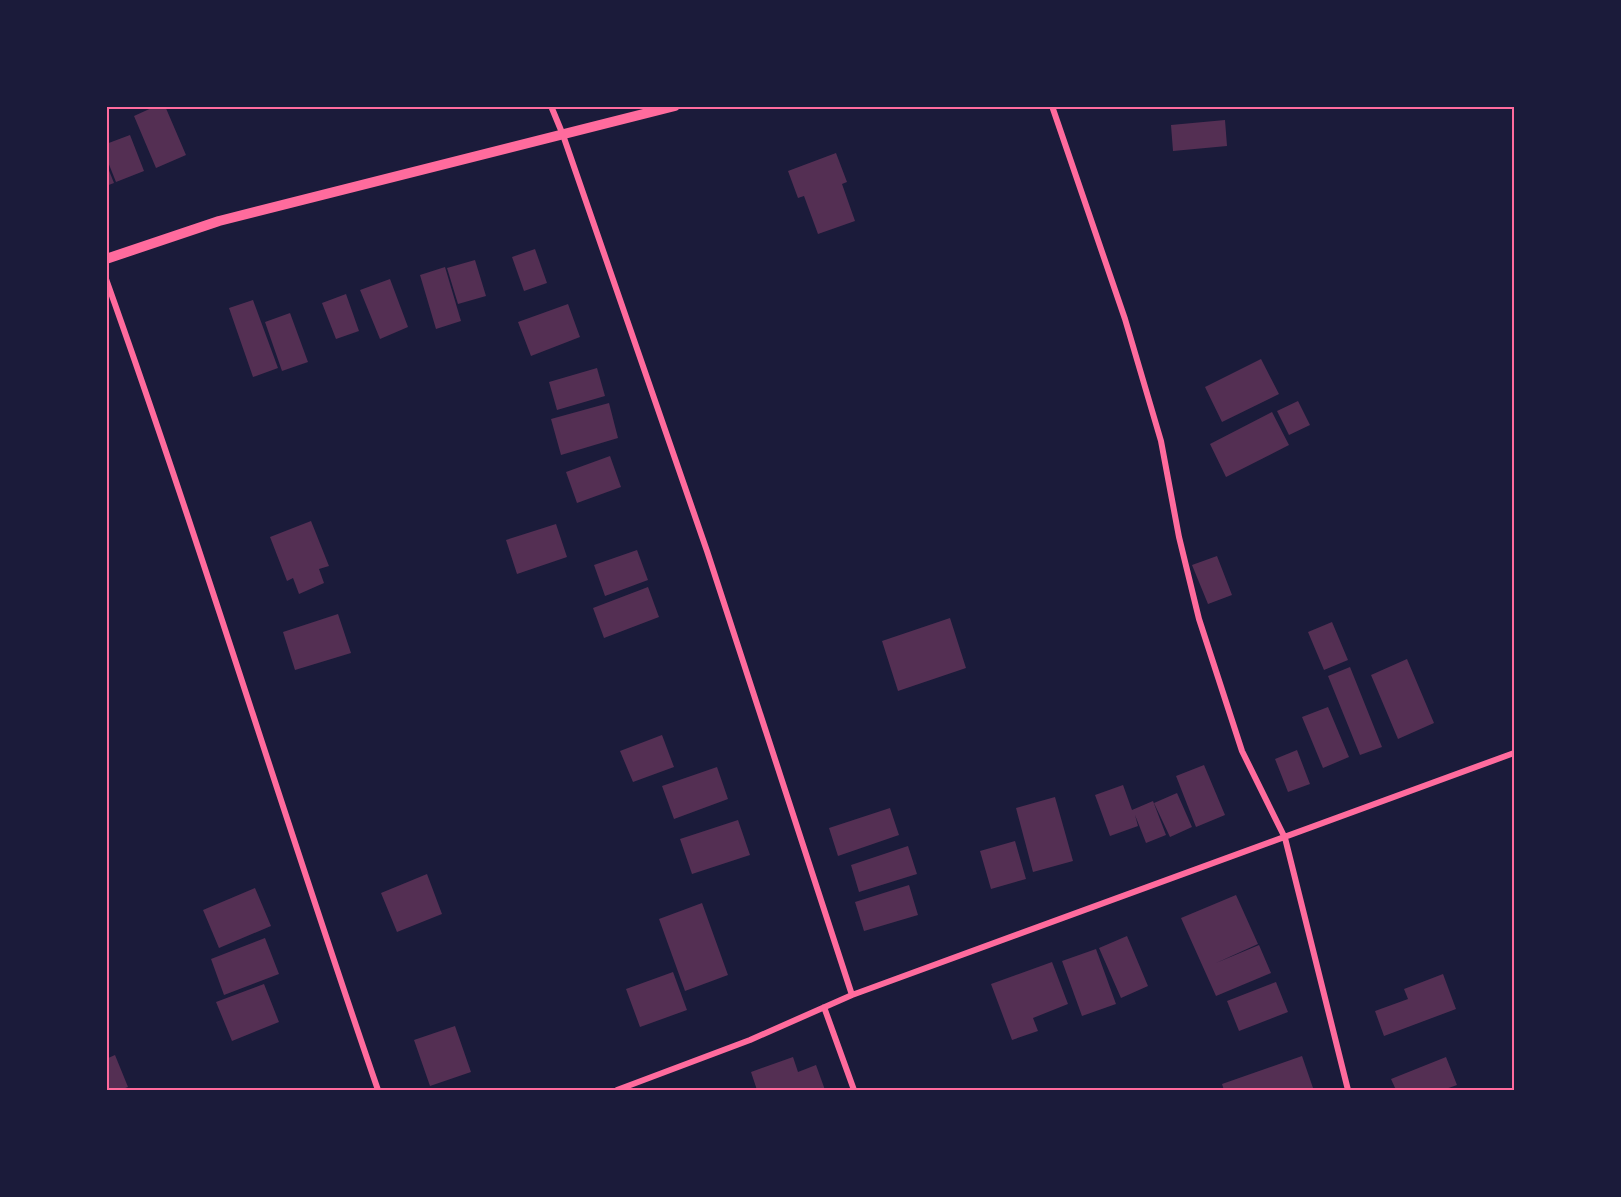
<svg xmlns="http://www.w3.org/2000/svg" width="1621" height="1197" font-family="'Exo 2',sans-serif">
  <rect width="100%" height="100%" fill="#1b1b3a"/>
  <path fill="#542f53" d="M 156,106 L 165,106 L 186,155 L 156,168 L 134,116 Z
    M 1225,120 L 1227,146 L 1173,151 L 1171,125 Z
    M 130,135 L 144,171 L 116,182 L 106,157 L 106,144 Z
    M 836,153 L 847,182 L 842,184 L 855,221 L 818,234 L 804,196 L 798,198 L 788,171 Z
    M 106,163 L 114,183 L 106,186 Z
    M 535,249 L 547,283 L 524,291 L 512,257 Z
    M 475,260 L 486,296 L 458,304 L 447,268 Z
    M 445,267 L 461,321 L 436,329 L 420,275 Z
    M 390,279 L 408,327 L 380,339 L 360,290 Z
    M 346,294 L 359,331 L 336,339 L 322,303 Z
    M 253,300 L 278,368 L 253,377 L 229,308 Z
    M 568,304 L 580,337 L 531,356 L 518,322 Z
    M 290,313 L 308,362 L 282,371 L 265,322 Z
    M 1261,359 L 1279,394 L 1222,422 L 1205,387 Z
    M 597,368 L 605,396 L 557,410 L 549,382 Z
    M 1298,401 L 1310,425 L 1289,435 L 1277,411 Z
    M 609,403 L 618,438 L 561,455 L 551,419 Z
    M 1272,412 L 1289,445 L 1226,477 L 1210,444 Z
    M 610,456 L 621,487 L 577,503 L 566,472 Z
    M 311,521 L 329,566 L 319,569 L 324,583 L 299,594 L 293,578 L 287,581 L 270,537 Z
    M 556,524 L 567,557 L 517,574 L 506,540 Z
    M 637,550 L 648,580 L 605,596 L 594,565 Z
    M 1217,556 L 1232,595 L 1208,604 L 1192,565 Z
    M 648,587 L 659,617 L 604,638 L 593,608 Z
    M 338,614 L 351,653 L 295,670 L 283,632 Z
    M 950,618 L 966,668 L 898,691 L 882,641 Z
    M 1332,622 L 1348,660 L 1324,670 L 1308,632 Z
    M 1407,659 L 1434,723 L 1398,739 L 1371,675 Z
    M 1350,667 L 1382,747 L 1360,755 L 1328,676 Z
    M 1328,707 L 1349,757 L 1323,768 L 1302,717 Z
    M 662,735 L 674,767 L 633,782 L 620,751 Z
    M 1297,750 L 1310,784 L 1288,792 L 1275,759 Z
    M 1204,765 L 1225,815 L 1196,827 L 1176,776 Z
    M 717,767 L 728,799 L 674,819 L 662,786 Z
    M 1123,785 L 1132,810 L 1153,801 L 1166,835 L 1146,843 L 1135,815 L 1138,826 L 1110,836 L 1095,795 Z
    M 1177,793 L 1192,827 L 1170,837 L 1154,803 Z
    M 1055,797 L 1073,861 L 1033,872 L 1016,808 Z
    M 890,808 L 899,835 L 838,856 L 829,828 Z
    M 738,820 L 750,855 L 692,874 L 680,839 Z
    M 1015,841 L 1026,879 L 991,889 L 980,851 Z
    M 908,846 L 917,874 L 859,892 L 851,865 Z
    M 427,874 L 442,914 L 397,932 L 381,893 Z
    M 909,885 L 918,915 L 864,931 L 855,902 Z
    M 255,888 L 271,926 L 219,948 L 203,910 Z
    M 1236,895 L 1258,944 L 1216,963 L 1259,945 L 1271,973 L 1216,996 L 1181,918 Z
    M 702,903 L 728,975 L 685,991 L 659,919 Z
    M 1127,936 L 1148,986 L 1121,998 L 1099,948 Z
    M 265,938 L 279,974 L 224,995 L 211,959 Z
    M 1096,949 L 1116,1004 L 1082,1016 L 1062,961 Z
    M 1052,962 L 1068,1004 L 1033,1018 L 1038,1031 L 1012,1040 L 991,984 Z
    M 673,972 L 687,1010 L 640,1027 L 626,989 Z
    M 1443,974 L 1456,1009 L 1384,1036 L 1375,1011 L 1408,999 L 1404,989 Z
    M 1276,982 L 1288,1012 L 1239,1031 L 1227,1001 Z
    M 264,984 L 279,1022 L 232,1041 L 216,1002 Z
    M 455,1026 L 471,1072 L 430,1086 L 414,1040 Z
    M 115,1055 L 128,1087 L 120,1090 L 106,1090 L 106,1059 Z
    M 1302,1056 L 1313,1088 L 1306,1090 L 1224,1090 L 1222,1084 Z
    M 793,1057 L 798,1072 L 816,1065 L 825,1090 L 757,1090 L 751,1072 Z
    M 1446,1057 L 1457,1085 L 1443,1090 L 1396,1090 L 1391,1079 Z"/>
  <g fill="none" stroke-linecap="round" stroke-linejoin="round">
    <path stroke="#ff6b9d" stroke-width="6" d="M 551,106 L 563,135 L 707,551 L 852,995
      M 1052,106 L 1125,319 L 1161,441 L 1179,537 L 1199,619 L 1242,751 L 1285,838 L 1348,1090
      M 106,279 C 202,548 285,821 378,1090
      M 824,1007 L 854,1090
      M 617,1090 L 750,1040 L 852,995 L 1514,753"/>
    <path stroke="#ff6b9d" stroke-width="10" d="M 106,259 L 219,221 L 675,106"/>
  </g>
  <rect width="1621" height="1197" fill="none" stroke="#1b1b3a" stroke-width="216"/>
  <rect x="108" y="108" width="1405" height="981" fill="none" stroke="#ff6b9d" stroke-width="2"/>
</svg>
